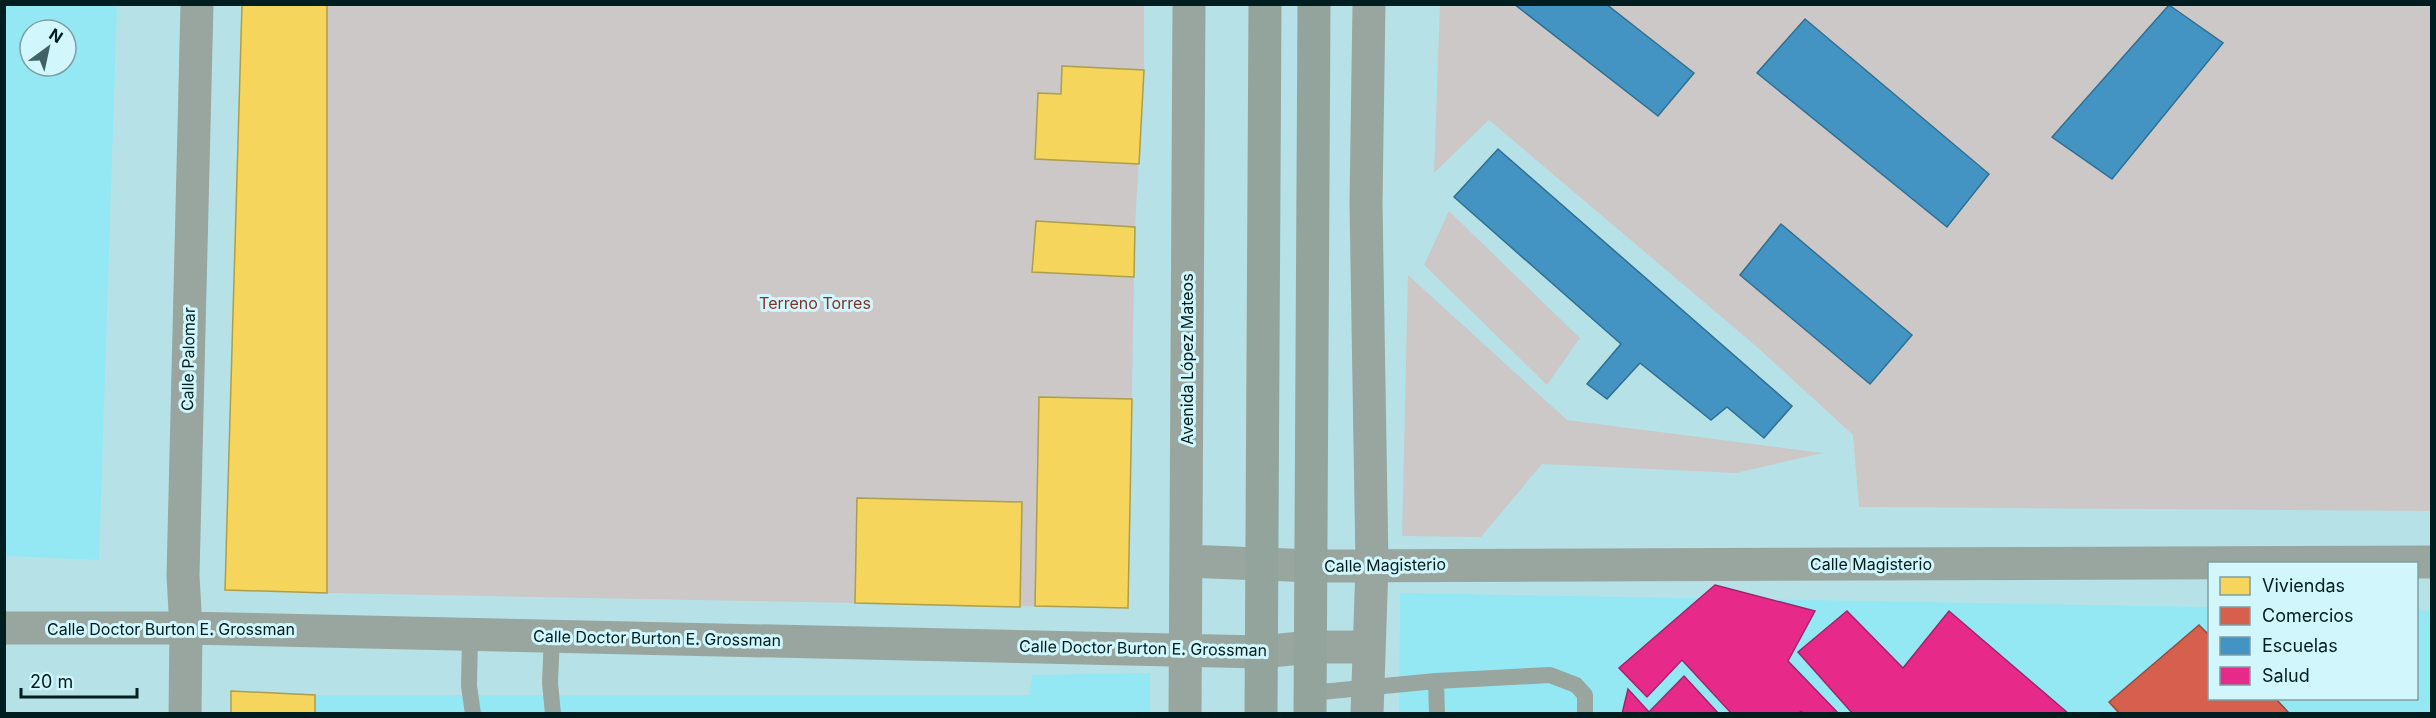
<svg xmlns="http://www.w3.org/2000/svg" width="2436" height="718" font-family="Inter,sans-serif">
  <rect width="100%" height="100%" fill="#b6e2e7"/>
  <path fill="#94e8f3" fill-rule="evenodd" d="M 5,4 L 117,5 L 99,560 L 5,556 ZM 30,30 L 66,30 L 66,66 L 30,66 Z
    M 1400,593 L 2209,607 L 2210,698 L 2416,698 L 2417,610 L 2431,611 L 2431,713 L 1399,714 Z
    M 1150,673 L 1150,714 L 315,714 L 315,695 L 1029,695 L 1032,675 Z"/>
  <path fill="#ccc8c8" d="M 327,5 L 1144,5 L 1144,70 L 1135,227 L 1128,608 L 327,593 Z
    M 1440,5 L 2431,5 L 2431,511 L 1859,507 L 1853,435 L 1757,347 L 1489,120 L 1434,173 Z
    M 1449,211 L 1580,338 L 1547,385 L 1424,265 Z
    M 1408,275 L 1567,420 L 1823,453 L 1736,473 L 1542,464 L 1481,537 L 1402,536 Z"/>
  <path fill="#f6d55c" stroke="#ac9e4a" stroke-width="1.5" d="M 242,4 L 327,4 L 327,593 L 225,590 Z
    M 1062,66 L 1144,70 L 1139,164 L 1035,159 L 1038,93 L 1061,94 Z
    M 1036,221 L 1135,227 L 1134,277 L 1032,272 Z
    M 1039,397 L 1132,399 L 1128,608 L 1035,606 Z
    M 857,498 L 1022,502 L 1020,607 L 855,603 Z
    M 231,691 L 315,695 L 315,714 L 231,714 Z"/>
  <path fill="#d6604d" stroke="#964c40" stroke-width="1.5" d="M 2199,625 L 2210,636 L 2210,698 L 2275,698 L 2290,714 L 2120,714 L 2109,702 Z"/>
  <path fill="#4393c3" stroke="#2f7092" stroke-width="1.5" d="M 1514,4 L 1606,4 L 1694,73 L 1658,116 Z
    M 2169,5 L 2223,43 L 2112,179 L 2052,137 Z
    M 1805,19 L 1989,174 L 1947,227 L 1757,73 Z
    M 1498,149 L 1792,406 L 1764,438 L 1727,407 L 1711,420 L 1640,363 L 1607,399 L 1587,384 L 1621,344 L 1454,197 Z
    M 1781,224 L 1912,335 L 1870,384 L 1740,275 Z"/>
  <path fill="#e7298a" stroke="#a2256a" stroke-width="1.5" d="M 1715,585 L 1815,611 L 1788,661 L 1839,714 L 1805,714 L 1801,711 L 1798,714 L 1732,714 L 1682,660 L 1647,697 L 1619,668 Z
    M 1847,611 L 1903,668 L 1949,611 L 2069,714 L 1853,714 L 1798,652 Z
    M 1684,676 L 1719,714 L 1622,714 L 1628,689 L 1649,712 Z"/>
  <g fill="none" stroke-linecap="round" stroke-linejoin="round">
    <path stroke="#99a69f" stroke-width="16" d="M 470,634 L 469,686 L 473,714
      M 552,636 L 550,683 L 553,714
      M 1436,681 L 1437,714
      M 1310,693 L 1436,681 L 1550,675 L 1576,685 L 1585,695 L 1585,714"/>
    <path stroke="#99a69f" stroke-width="33" d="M 1186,561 L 1311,566 L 2432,562
      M 4,628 L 186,628 L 1261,652 L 1310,647 L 1369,647
      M 185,714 L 186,628 L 183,576 L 197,4
      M 1185,714 L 1189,4
      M 1367,714 L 1372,565 L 1366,203 L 1369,4"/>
    <path stroke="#93a49c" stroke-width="33" d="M 1261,714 L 1265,4
      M 1310,714 L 1314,4"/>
  </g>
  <g text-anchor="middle" stroke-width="6" stroke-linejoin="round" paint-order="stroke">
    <g font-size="16" fill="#80322d" stroke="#d1f6fb">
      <text x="815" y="309">Terreno Torres</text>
    </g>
    <g font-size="16" fill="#001d20" stroke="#d1f6fb">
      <text transform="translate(188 359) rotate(-89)" y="6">Calle Palomar</text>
      <text transform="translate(1187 359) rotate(-90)" y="6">Avenida López Mateos</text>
      <text x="1871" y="570">Calle Magisterio</text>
      <text transform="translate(1385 565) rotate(-1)" y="6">Calle Magisterio</text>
      <text x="171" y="635">Calle Doctor Burton E. Grossman</text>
      <text transform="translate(657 638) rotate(1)" y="6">Calle Doctor Burton E. Grossman</text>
      <text transform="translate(1143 648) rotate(1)" y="6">Calle Doctor Burton E. Grossman</text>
    </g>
  </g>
  <rect width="2436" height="718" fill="none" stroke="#001d20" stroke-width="12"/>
  <rect x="2208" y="562" width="210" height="138" fill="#d1f6fb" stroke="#7d9fa3" stroke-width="1.5"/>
  <rect x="2220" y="577" width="30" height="18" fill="#f6d55c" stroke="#7d9fa3" stroke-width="1.5"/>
  <text x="2262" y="592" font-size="18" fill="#001d20">Viviendas</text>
  <rect x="2220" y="607" width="30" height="18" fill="#d6604d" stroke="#7d9fa3" stroke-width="1.5"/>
  <text x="2262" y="622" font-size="18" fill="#001d20">Comercios</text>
  <rect x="2220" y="637" width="30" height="18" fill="#4393c3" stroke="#7d9fa3" stroke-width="1.5"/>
  <text x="2262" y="652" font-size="18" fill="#001d20">Escuelas</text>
  <rect x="2220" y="667" width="30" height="18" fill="#e7298a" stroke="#7d9fa3" stroke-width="1.5"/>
  <text x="2262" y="682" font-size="18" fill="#001d20">Salud</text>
  <g transform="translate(48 48) rotate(33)"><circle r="28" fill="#d1f6fb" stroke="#7d9fa3" stroke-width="1.5"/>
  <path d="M0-4.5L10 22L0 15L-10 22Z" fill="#406266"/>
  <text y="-9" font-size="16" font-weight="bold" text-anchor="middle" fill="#001d20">N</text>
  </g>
  <path d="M21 688v9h116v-9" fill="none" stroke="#001d20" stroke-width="3"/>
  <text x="30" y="688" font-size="18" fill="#001d20" stroke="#d1f6fb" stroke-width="4.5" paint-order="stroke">20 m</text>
</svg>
